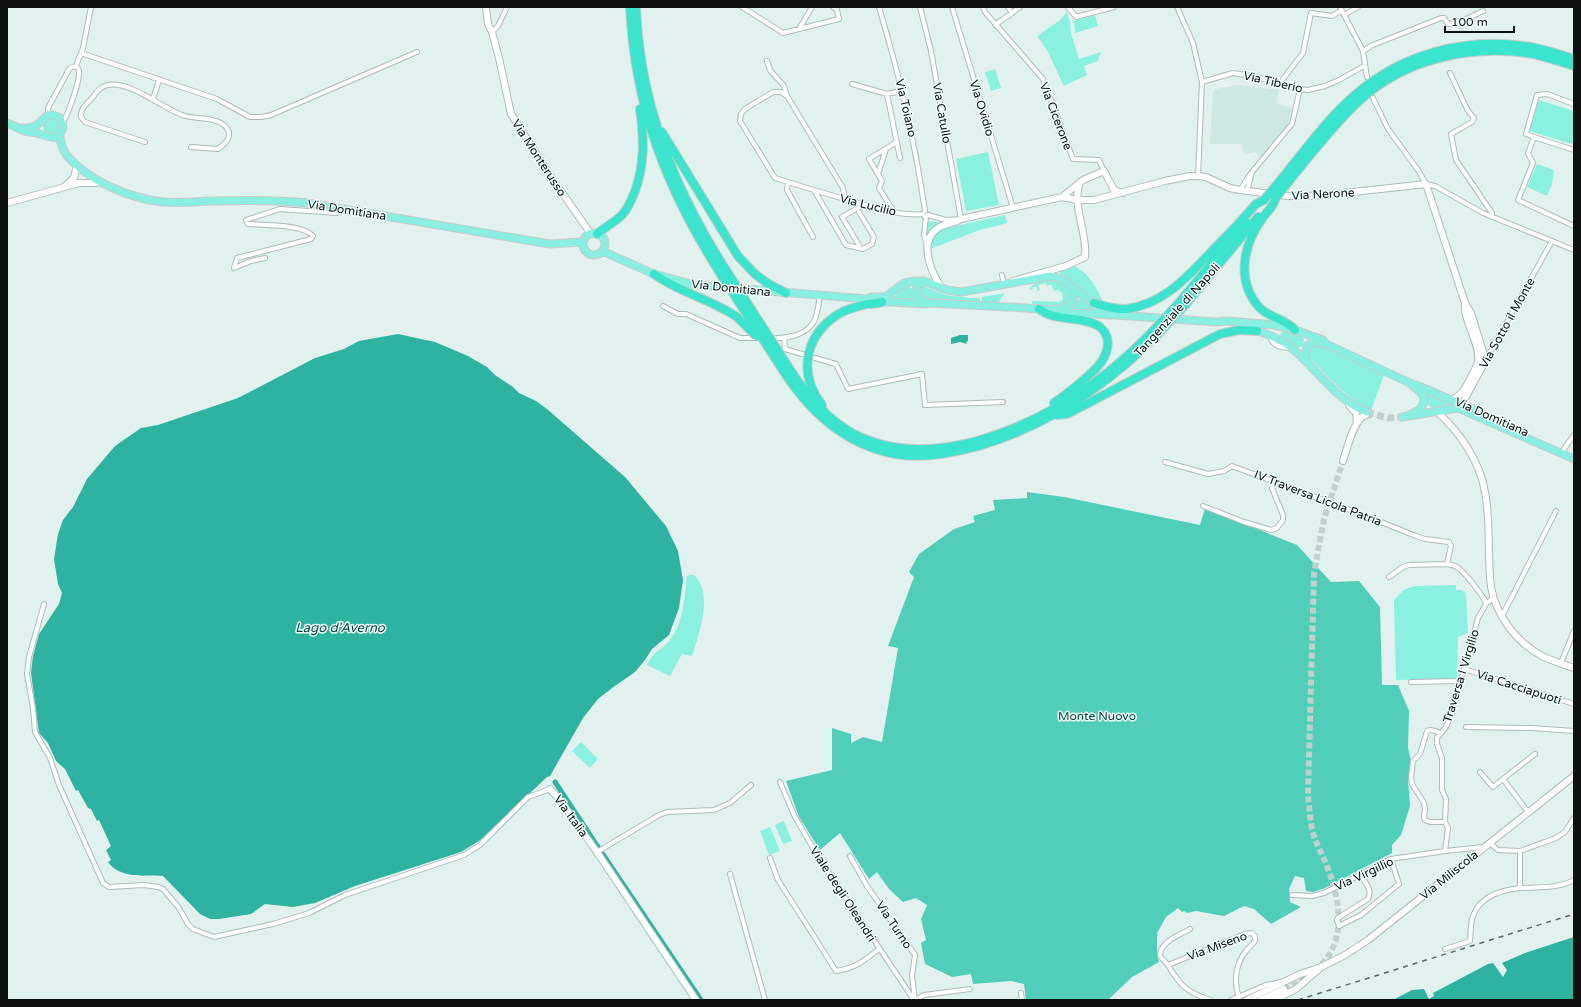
<svg xmlns="http://www.w3.org/2000/svg" width="1581" height="1007" font-family="'Varela Round',sans-serif">
  <rect width="100%" height="100%" fill="#e1f1ed"/>
  <path fill="#cde7e1" d="M 1238,85 L 1279,90 L 1277,104 L 1292,108 L 1287,126 L 1261,157 L 1255,152 L 1244,154 L 1242,144 L 1210,144 L 1213,93 L 1216,89 Z"/>
  <path fill="#8af1de" d="M 1067,12 L 1070,21 L 1071,33 L 1079,59 L 1101,52 L 1098,61 L 1084,66 L 1087,75 L 1064,86 L 1047,50 L 1037,36 L 1059,21 Z
    M 1095,15 L 1098,26 L 1075,33 L 1074,21 Z
    M 995,69 L 1001,88 L 991,91 L 985,72 Z
    M 1539,100 L 1574,111 L 1574,137 L 1572,144 L 1529,131 Z
    M43 126a8 8 0 1 1 16 0a8 8 0 1 1-16 0Z
    M 988,152 L 999,205 L 966,211 L 956,159 Z
    M 1537,164 L 1554,170 L 1552,184 L 1547,196 L 1527,187 Z
    M 1005,215 L 1007,223 L 980,230 L 930,249 C 931,240 934,234 942,229 Z
    M 929,221 L 943,223 L 932,230 L 927,237 L 926,232 Z
    M 1072,266 C 1085,267 1100,292 1103,303 C 1087,296 1074,284 1059,274 L 1060,270 Z
    M 1041,280 C 1053,279 1060,282 1070,289 L 1071,299 C 1060,309 1045,305 1032,305 L 1032,301 L 1059,302 L 1063,299 L 1062,293 L 1058,290 L 1054,291 L 1051,284 L 1047,286 L 1046,283 L 1038,285 L 1040,290 L 1037,291 L 1037,287 L 1033,287 L 1032,290 L 1029,290 L 1032,286 L 1038,281 L 1042,282 Z
    M 909,286 L 913,290 L 911,300 L 891,299 L 904,287 Z
    M 923,286 L 946,295 L 971,298 L 980,298 L 980,302 L 922,298 L 919,295 L 918,291 Z
    M 1005,293 L 998,303 L 982,302 L 982,297 Z
    M 1080,299 L 1098,311 L 1072,310 L 1071,307 L 1077,300 Z
    M 1283,331 L 1300,335 L 1304,339 L 1303,346 L 1298,348 L 1296,347 L 1281,337 L 1280,335 Z
    M 1317,344 L 1384,375 L 1371,411 C 1345,397 1331,379 1311,360 L 1309,357 L 1308,349 Z
    M 1422,390 L 1456,405 L 1432,408 L 1428,405 L 1427,398 Z
    M 690,575 L 694,575 C 714,594 699,634 692,656 L 682,654 L 670,676 L 647,665 C 653,651 662,650 670,640 C 684,622 684,598 687,576 Z
    M 1456,585 L 1456,590 L 1461,590 L 1466,593 L 1468,633 L 1458,637 L 1457,679 L 1396,680 L 1394,600 L 1405,589 L 1415,586 Z
    M 581,742 L 598,759 L 590,768 L 572,751 Z
    M 784,821 L 792,841 L 783,844 L 775,825 Z
    M 770,827 L 780,851 L 769,855 L 760,831 Z"/>
  <path fill="#50ceb9" d="M 1027,492 L 1064,497 L 1200,525 L 1205,508 L 1297,545 L 1331,582 L 1359,581 L 1380,607 L 1382,685 L 1398,685 L 1409,711 L 1408,748 L 1411,761 L 1408,781 L 1410,806 L 1401,835 L 1392,845 L 1392,853 L 1325,888 L 1313,892 L 1306,891 L 1304,878 L 1295,876 L 1289,889 L 1290,902 L 1301,907 L 1271,924 L 1254,909 L 1244,906 L 1224,916 L 1196,911 L 1187,913 L 1184,911 L 1182,912 L 1178,908 L 1166,917 L 1157,933 L 1157,955 L 1159,962 L 1132,977 L 1108,1000 L 1026,1000 L 1024,984 L 1011,981 L 973,984 L 971,974 L 952,977 L 925,964 L 921,943 L 926,940 L 921,919 L 927,905 L 916,898 L 903,902 L 889,889 L 877,872 L 869,879 L 840,833 L 820,850 L 799,817 L 786,781 L 832,770 L 832,728 L 851,734 L 851,743 L 863,737 L 882,742 L 898,648 L 888,646 L 914,577 L 909,572 L 919,554 L 954,529 L 975,522 L 973,516 L 995,510 L 993,500 L 1027,498 Z"/>
  <path fill="#2eb3a0" d="M 398,334 L 435,342 L 468,356 L 487,367 L 495,375 L 513,387 L 519,393 L 536,401 L 547,409 L 625,477 L 666,526 L 678,551 L 683,580 L 679,608 L 669,635 L 652,649 L 645,660 L 635,672 L 612,688 L 598,699 L 583,718 L 550,776 L 547,777 L 479,841 L 461,852 L 355,886 L 315,903 L 293,907 L 265,904 L 251,914 L 219,919 L 210,919 L 200,914 L 163,876 C 145,875 120,879 108,862 L 111,860 L 106,850 L 111,846 L 99,820 L 97,821 L 91,809 L 88,808 L 78,790 L 76,791 L 65,769 L 56,761 L 48,743 L 39,733 L 31,673 L 33,656 L 39,634 L 59,604 L 62,593 L 58,584 L 54,559 L 58,534 L 63,520 L 73,507 L 87,479 L 115,446 L 141,428 L 158,425 L 238,398 L 315,358 L 344,349 L 359,341 Z
    M 960,335 L 968,335 L 968,341 L 966,342 L 967,344 L 960,342 L 951,344 L 951,338 Z
    M 1574,937 L 1574,1000 L 1393,1000 L 1412,990 L 1424,989 L 1429,999 L 1434,996 L 1433,993 L 1488,964 L 1493,963 L 1503,977 L 1507,970 L 1502,963 L 1525,953 Z"/>
  <g fill="none" stroke-linecap="round" stroke-linejoin="round">
    <path stroke="#2eb3a0" stroke-width="5" d="M 555,782 L 598,847
      M 602,853 L 701,1000"/>
    <path stroke="#c1d0cc" stroke-width="6" stroke-dasharray="6 3" stroke-linecap="butt" d="M 1366,415 L 1374,415
      M 1284,989 C 1296,982 1309,976 1320,966 C 1347,940 1340,900 1328,869 C 1323,855 1315,843 1312,829 C 1310,818 1309,806 1308,795 L 1314,573 L 1324,519 L 1343,461"/>
    <path stroke="#c1d0cc" stroke-width="7" stroke-dasharray="7 3.5" stroke-linecap="butt" d="M 1367,412 L 1388,418 L 1402,417"/>
    <defs>
      <path id="street" d="M 742,7 L 783,33 L 839,19 L 837,10 L 833,7
        M 879,7 C 899,74 915,142 925,211
        M 952,7 L 1013,208
        M 983,7 L 985,12 L 1043,79 L 1073,159 L 1099,160 L 1104,171
        M 1068,7 L 1076,17 L 1114,7
        M 1177,7 L 1193,43 L 1202,82 L 1198,176
        M 1340,7 L 1363,51 L 1367,77
        M 1012,13 L 1020,7
        M 1344,15 L 1358,7
        M 995,25 L 1012,13 L 1008,7
        M 799,29 L 812,7
        M 492,32 L 498,26 L 507,7
        M 1363,51 L 1373,45 L 1441,18 L 1444,18 L 1448,24 L 1458,23 L 1483,11
        M 81,53 L 217,99 L 250,117 L 262,117 L 271,115 L 417,52
        M 767,61 L 770,70 L 784,86 L 787,96
        M 1450,73 L 1468,111 L 1474,118 L 1472,122 L 1451,134 L 1456,160 L 1492,213 L 1492,217
        M 1202,82 L 1233,73 L 1257,77 L 1300,89 L 1308,90 L 1325,86 L 1339,80 L 1364,66
        M 1282,83 L 1283,79 L 1303,53 L 1311,13 L 1332,16 L 1341,11
        M 852,84 L 887,94 L 902,91
        M 887,94 L 900,158
        M 1373,98 L 1388,129 L 1418,170 L 1426,184 L 1435,186 L 1483,213 L 1574,250
        M 153,99 L 159,80
        M 48,115 L 48,108 L 67,73 L 70,68 L 76,66 L 83,48 L 91,7
        M 63,123 C 68,113 80,82 79,71 C 79,70 77,66 76,66
        M 1534,137 L 1526,134 L 1537,95 L 1547,94 L 1574,104
        M 145,142 L 85,122 L 81,117 C 80,108 87,104 93,97 C 95,94 98,90 101,88 C 121,73 163,109 182,115 C 195,120 216,116 226,127 C 234,136 225,144 218,149 L 191,147
        M 1574,150 L 1534,137 L 1528,153 L 1533,163 L 1518,200 L 1574,226
        M 1252,172 L 1292,124 L 1300,89
        M 878,174 L 886,149
        M 788,182 L 787,190 L 813,237
        M 814,190 L 846,245 L 863,249 L 872,244 L 874,237 L 859,212
        M 1240,190 L 1249,176 L 1252,172 L 1247,191
        M 845,200 L 843,188 L 787,96 L 781,92 L 773,92 L 745,109 L 741,114 L 740,121 L 775,178 C 804,187 833,196 862,204 C 882,210 902,216 923,214 L 925,217 L 928,215 L 946,220 L 961,219 L 931,51 L 920,7
        M 894,212 L 879,188 L 882,181 L 869,159 L 897,142
        M 926,217 L 924,234 L 927,246
        M 859,245 L 842,217 L 863,205
        M 265,258 L 251,261 L 234,268 L 237,258 L 311,239 L 313,236 C 303,224 263,225 248,224 L 246,220 L 280,209 L 337,213 L 345,210
        M 1002,275 L 1004,284
        M 663,306 L 678,314 L 686,314 L 740,338 L 758,338
        M 1271,336 C 1271,346 1282,348 1291,348
        M 770,338 C 784,339 805,336 813,323 C 818,316 818,304 820,296
        M 784,338 L 785,349 L 802,354
        M 815,358 L 836,364 L 848,389 L 922,374 L 925,405 L 1003,402
        M 1485,361 L 1552,241
        M 1564,449 L 1574,435
        M 1165,462 L 1208,474 L 1224,471 L 1232,466 L 1366,516 L 1416,536 L 1425,539 L 1449,542 L 1451,546 L 1447,564
        M 1203,506 L 1244,522 L 1271,530 L 1277,528 L 1283,520 L 1283,515 L 1272,488 L 1274,481
        M 1389,577 L 1403,567 L 1409,565 L 1447,564 L 1455,566 L 1460,569 L 1471,581 L 1485,600 L 1486,604
        M 44,604 L 29,657 L 27,674 L 33,708 L 35,732 L 50,758 L 59,785 L 103,883 L 109,887 L 144,885 L 158,887 L 163,889 L 179,908 L 188,924 L 193,929 L 214,937 L 273,924 L 309,913 L 345,895 L 464,855 L 480,845 L 528,797 L 550,789
        M 1502,616 L 1556,511
        M 1561,663 L 1574,631
        M 1464,669 L 1574,704
        M 1411,682 L 1460,681
        M 1466,727 L 1532,728 L 1574,731
        M 1440,734 L 1436,731 L 1430,730 L 1427,731 L 1420,754 L 1413,761 L 1411,777 L 1412,784 L 1424,803 L 1425,809 L 1424,817 L 1425,820 L 1430,822 L 1445,822
        M 1480,772 L 1493,787 L 1503,779 L 1528,812
        M 1503,779 L 1535,754
        M 780,782 L 795,817 L 817,855 L 914,1000
        M 1490,843 L 1498,850 L 1520,851
        M 1445,851 L 1448,828 L 1445,822 L 1446,799 L 1442,790 L 1442,758 L 1437,744 L 1437,738 L 1446,727 L 1452,713 L 1478,618 L 1486,604 L 1493,598
        M 597,852 L 659,815 L 667,812 L 714,810 L 730,803 L 751,785
        M 850,856 L 867,886 L 915,955 L 912,976 L 915,1000
        M 770,858 L 778,880 L 836,971 C 856,968 864,961 879,949
        M 730,874 L 765,1000
        M 1360,874 C 1365,882 1373,890 1368,899 L 1338,918 L 1337,920 L 1339,926 L 1361,915 L 1399,884 L 1391,859
        M 1520,888 C 1537,887 1558,889 1574,880
        M 1292,895 L 1312,896 L 1324,893 L 1391,859 L 1445,851 L 1483,847
        M 1190,929 C 1180,935 1159,942 1160,956 L 1168,965 L 1245,934 L 1252,933 L 1255,936 L 1255,941 C 1252,945 1249,948 1246,951 C 1236,963 1233,982 1239,997
        M 1445,949 L 1470,941 C 1471,933 1470,923 1473,916 C 1480,896 1501,890 1520,888 L 1520,851 L 1556,838 L 1565,832 L 1574,818
        M 1168,965 C 1180,986 1188,993 1211,1000
        M 1021,993 L 1022,1000
        M 915,1000 L 924,995 L 970,989
        M 1231,1000 L 1266,985 L 1281,982"/>
      <path id="secondary" d="M 486,7 L 488,24 L 492,32 L 499,58 L 511,114 L 553,180 L 591,234
        M 65,186 L 74,178 L 76,169
        M 1062,197 L 1083,180 L 1104,171 L 1114,190 L 1122,193
        M 7,203 L 79,183 L 96,183
        M 1013,281 L 1066,266 L 1085,257 C 1088,234 1071,204 1080,182
        M 941,287 C 931,272 918,241 938,228 C 945,223 954,224 961,219 L 1062,197 L 1078,200 L 1094,200 L 1165,181 L 1190,176 L 1198,176 L 1206,177 L 1230,188 L 1240,190 L 1289,196 L 1309,196 L 1335,194 L 1426,184 L 1465,303 L 1471,313 L 1484,355 L 1484,363 L 1462,404
        M 1453,399 C 1461,396 1465,388 1469,381 C 1472,375 1477,368 1478,361 C 1481,345 1463,321 1465,303
        M 1349,405 L 1356,413 L 1357,423
        M 1436,411 C 1459,431 1480,461 1485,492 C 1491,523 1487,556 1491,587 C 1496,615 1516,642 1542,656 C 1552,661 1563,664 1574,668
        M 1343,461 C 1347,449 1354,418 1366,415
        M 550,789 L 560,800 L 597,852 L 696,1000
        M 1247,1000 L 1298,975 L 1321,967 L 1345,955 L 1368,940 L 1574,776
        M 1261,1000 L 1284,989
        M 1274,1000 L 1296,989 L 1319,969"/>
      <path id="primary" d="M 7,123 C 13,125 19,129 25,131 C 30,133 35,132 40,134 C 50,137 59,142 63,127 L 60,118 C 45,110 47,118 38,124 C 32,129 26,128 19,128
        M 60,134 C 60,151 69,159 81,169 C 101,185 130,197 156,201 C 173,204 192,202 210,201 C 243,200 275,200 308,203 L 550,244 L 583,242
        M583 244a11 11 0 1 1 22 0a11 11 0 1 1-22 0Z
        M 602,251 L 654,274 L 695,285 L 867,299 L 872,301 L 926,304 L 930,303
        M 924,281 C 918,285 910,295 920,300 C 923,302 927,302 930,303 L 1026,308 L 1052,310 L 1060,312 L 1112,315
        M 867,299 L 872,297 L 885,297 L 904,283 L 915,281 L 924,281 L 947,290 L 961,292 L 1051,276 L 1063,280 L 1099,308 L 1116,315 L 1216,322 L 1227,321 L 1274,325 L 1295,330 L 1323,340 L 1326,344 L 1410,383 C 1415,389 1421,390 1424,398 C 1424,409 1418,411 1409,415
        M 1057,309 C 1071,307 1076,302 1073,287
        M 1252,329 C 1264,333 1277,337 1288,345 C 1315,366 1335,400 1367,412
        M 1308,364 L 1305,356 L 1307,346 L 1316,341 L 1322,343
        M 1416,385 L 1473,409
        M 1402,417 L 1458,408 L 1574,459"/>
      <path id="highway" d="M 630,7 C 635,108 666,188 720,273
        M 636,7 C 640,105 674,188 726,270
        M 662,132 L 738,256 L 755,274 L 767,283 L 786,293
        M 1279,182 C 1303,153 1326,120 1355,95 C 1401,55 1464,37 1524,46 C 1541,48 1558,54 1574,59
        M 1285,186 C 1309,157 1332,126 1359,101 C 1405,58 1473,44 1533,54 C 1547,57 1561,62 1574,66
        M 1275,199 C 1274,207 1266,212 1262,219 C 1243,245 1236,281 1259,307 C 1269,318 1286,319 1295,330
        M 597,234 C 605,227 615,222 622,215 C 628,208 632,199 635,191 C 645,163 644,137 640,109
        M 654,274 C 678,292 711,299 737,317
        M 1094,303 C 1105,306 1115,310 1126,309 C 1164,305 1190,274 1215,248 C 1229,234 1243,219 1256,204 L 1264,200
        M 1178,304 L 1246,222
        M 1185,305 L 1258,217
        M 1039,309 C 1054,321 1074,316 1092,323 C 1099,325 1104,329 1107,337 C 1109,345 1107,353 1102,361 C 1095,372 1066,395 1054,403
        M 791,371 C 807,396 826,418 852,433 C 929,474 1031,429 1095,382 C 1116,367 1134,350 1152,332
        M 786,375 C 812,414 847,445 895,454 C 923,459 952,453 979,446 C 1049,425 1108,385 1159,333
        M 822,405 C 796,371 806,331 844,311 C 851,308 860,306 867,304 C 873,304 877,304 882,302
        M 1057,415 L 1067,414 L 1079,408 L 1220,334 L 1239,330 L 1257,331"/>
    </defs>
    <use href="#street" stroke="#acbcb9" stroke-width="6"/>
    <use href="#secondary" stroke="#acbcb9" stroke-width="8"/>
    <use href="#primary" stroke="#cacbcb" stroke-width="9"/>
    <use href="#highway" stroke="#cacbcb" stroke-width="10"/>
    <use href="#street" stroke="#fff" stroke-width="4"/>
    <use href="#secondary" stroke="#fff" stroke-width="6"/>
    <use href="#primary" stroke="#89efe0" stroke-width="7"/>
    <use href="#highway" stroke="#3be4cc" stroke-width="8"/>
    <path stroke="#5d6664" stroke-width="1.5" stroke-dasharray="5 5" stroke-linecap="butt" d="M 1298,1000 L 1574,914"/>
    <defs>
      <path id="highway-bridge" d="M 1275,199 L 1285,186
        M 1264,200 L 1279,182
        M 726,270 L 791,371
        M 720,273 L 786,375
        M 737,317 L 756,336
        M 1152,332 L 1178,304
        M 1159,333 L 1185,305"/>
    </defs>
    <use href="#highway-bridge" stroke="#cacbcb" stroke-width="10" stroke-linecap="butt"/>
    <use href="#highway-bridge" stroke="#3be4cc" stroke-width="8"/>
  </g>
  <g text-anchor="middle" stroke-width="3" stroke-linejoin="round" paint-order="stroke">
    <g font-size="12" fill="#0d1211" stroke="#eefffb">
      <text transform="translate(1273 82) rotate(13)" y="4">Via Tiberio</text>
      <text transform="translate(906 108) rotate(77)" y="4">Via Toiano</text>
      <text transform="translate(982 108) rotate(73)" y="4">Via Ovidio</text>
      <text transform="translate(942 113) rotate(80)" y="4">Via Catullo</text>
      <text transform="translate(1056 116) rotate(69)" y="4">Via Cicerone</text>
      <text transform="translate(539 158) rotate(57)" y="4">Via Monterusso</text>
      <text transform="translate(1323 194) rotate(-3)" y="4">Via Nerone</text>
      <text transform="translate(868 205) rotate(14)" y="4">Via Lucilio</text>
      <text transform="translate(347 210) rotate(9)" y="4">Via Domitiana</text>
      <text transform="translate(731 288) rotate(6)" y="4">Via Domitiana</text>
      <text transform="translate(1177 310) rotate(-48)" y="4">Tangenziale di Napoli</text>
      <text transform="translate(1507 323) rotate(-61)" y="4">Via Sotto il Monte</text>
      <text transform="translate(1492 417) rotate(24)" y="4">Via Domitiana</text>
      <text transform="translate(1318 498) rotate(21)" y="4">IV Traversa Licola Patria</text>
      <text transform="translate(1461 676) rotate(-73)" y="4">Traversa I Virgilio</text>
      <text transform="translate(1519 687) rotate(18)" y="4">Via Cacciapuoti</text>
      <text transform="translate(571 816) rotate(54)" y="4">Via Italia</text>
      <text transform="translate(1364 874) rotate(-25)" y="4">Via Virgillio</text>
      <text transform="translate(1449 875) rotate(-39)" y="4">Via Miliscola</text>
      <text transform="translate(843 894) rotate(57)" y="4">Viale degli Oleandri</text>
      <text transform="translate(894 925) rotate(56)" y="4">Via Turno</text>
      <text transform="translate(1217 946) rotate(-20)" y="4">Via Miseno</text>
    </g>
    <g font-size="12" fill="#003d35" stroke="#eefffb">
      <text x="1097" y="720">Monte Nuovo</text>
    </g>
    <g font-size="13" font-style="italic" fill="#0b443c" stroke="#eefffb">
      <text x="340" y="632">Lago d'Averno</text>
    </g>
  </g>
  <rect width="1581" height="1007" fill="none" stroke="#0d1211" stroke-width="16"/>
  <path d="M1445 26v6h69v-6" fill="none" stroke="#0d1211" stroke-width="2"/>
  <text x="1451" y="26" font-size="12" fill="#0d1211" stroke="#eefffb" stroke-width="3" paint-order="stroke">100 m</text>
</svg>
